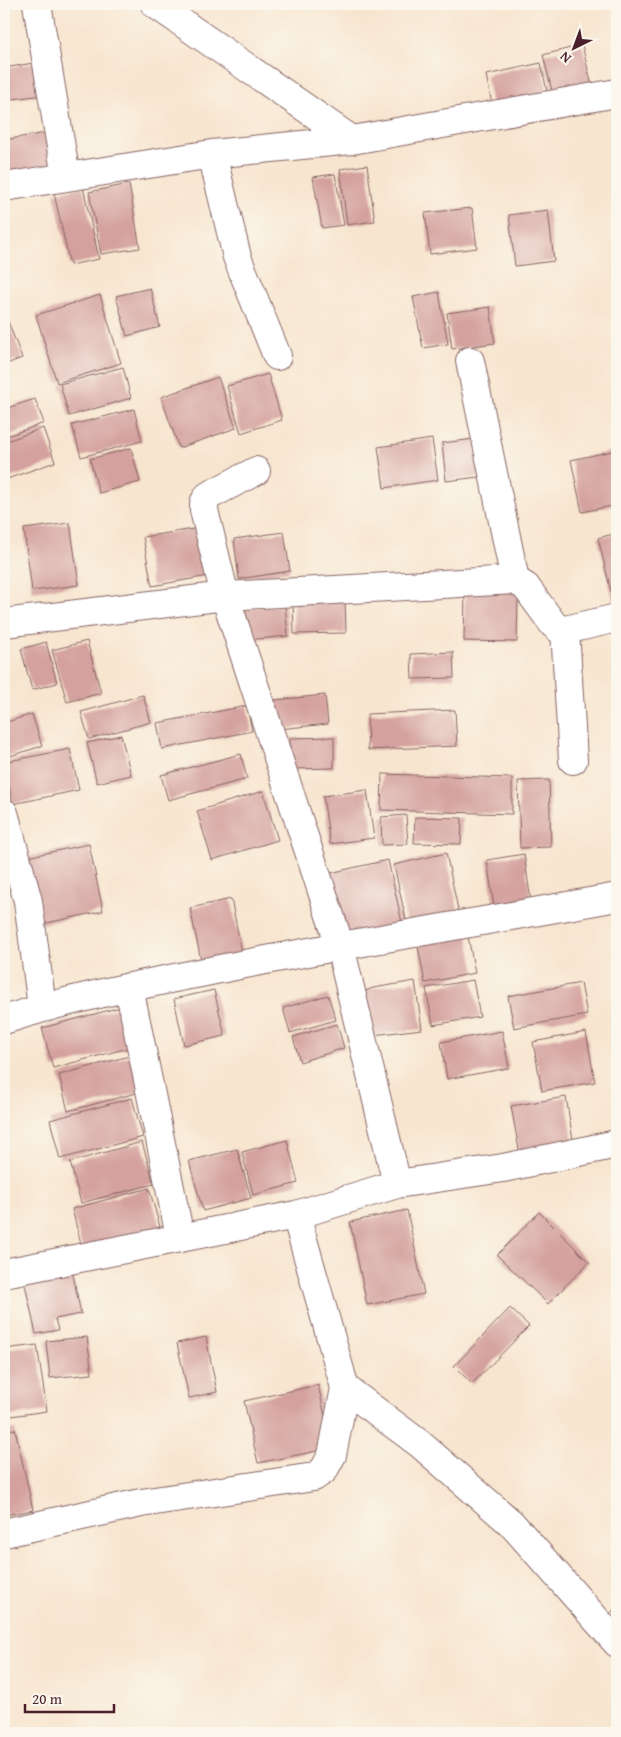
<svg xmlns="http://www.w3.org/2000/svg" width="621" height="1737" font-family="'Gentium Book Plus',serif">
  <rect width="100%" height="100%" fill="#fbf7ec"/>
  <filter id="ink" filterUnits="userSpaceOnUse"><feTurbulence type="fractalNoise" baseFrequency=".02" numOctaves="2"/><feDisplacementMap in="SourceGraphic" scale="10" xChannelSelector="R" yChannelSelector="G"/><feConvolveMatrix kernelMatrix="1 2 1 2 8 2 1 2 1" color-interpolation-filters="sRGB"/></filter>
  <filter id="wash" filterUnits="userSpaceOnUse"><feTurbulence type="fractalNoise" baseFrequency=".0096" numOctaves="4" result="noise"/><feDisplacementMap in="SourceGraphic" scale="20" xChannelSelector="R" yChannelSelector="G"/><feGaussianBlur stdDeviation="1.12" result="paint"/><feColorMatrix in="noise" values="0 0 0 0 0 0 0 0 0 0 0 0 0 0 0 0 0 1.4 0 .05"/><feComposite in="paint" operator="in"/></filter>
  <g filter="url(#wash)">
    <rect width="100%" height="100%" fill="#f7e5cf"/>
    <g id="blocks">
      <path fill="#d4a19e" d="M 288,4 L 314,4 L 314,5 L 288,7 Z
        M 582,45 L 594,94 L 555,103 L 543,55 Z
        M 39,62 L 44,95 L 4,100 L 4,68 Z
        M 541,63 L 548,96 L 493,109 L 486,75 Z
        M 46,133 L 52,172 L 4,180 L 4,140 Z
        M 367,165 L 375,221 L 347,225 L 340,169 Z
        M 335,174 L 344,225 L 322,228 L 313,177 Z
        M 129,184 L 140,248 L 101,254 L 89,192 Z
        M 83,187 L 99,259 L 70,265 L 54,193 Z
        M 472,208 L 477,248 L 430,254 L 425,213 Z
        M 548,210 L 554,261 L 515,266 L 509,215 Z
        M 150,288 L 160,327 L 127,336 L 116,296 Z
        M 439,292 L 448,344 L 423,348 L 413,297 Z
        M 100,295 L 121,363 L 57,383 L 36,315 Z
        M 490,307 L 495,343 L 452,349 L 447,313 Z
        M 4,311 L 22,358 L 4,365 Z
        M 123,367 L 131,398 L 69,416 L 60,384 Z
        M 268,374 L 282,420 L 241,433 L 227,386 Z
        M 218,377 L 236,428 L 179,448 L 161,397 Z
        M 35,399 L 44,423 L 4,437 L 4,409 Z
        M 134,409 L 142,441 L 81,457 L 72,425 Z
        M 43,428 L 55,462 L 4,480 L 4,442 Z
        M 432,439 L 438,480 L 384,488 L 378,447 Z
        M 475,439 L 479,477 L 446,481 L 442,443 Z
        M 131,448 L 140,482 L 99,493 L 90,459 Z
        M 617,450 L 617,505 L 582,512 L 571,460 Z
        M 70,523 L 79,585 L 32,591 L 24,529 Z
        M 200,528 L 208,576 L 152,586 L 143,537 Z
        M 284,532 L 290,571 L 239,579 L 234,539 Z
        M 617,533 L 617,608 L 615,608 L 598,538 Z
        M 465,591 L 518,592 L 517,642 L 464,641 Z
        M 345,600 L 346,633 L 294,634 L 293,601 Z
        M 285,605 L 288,636 L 247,640 L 244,609 Z
        M 87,641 L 101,693 L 67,702 L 52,650 Z
        M 46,642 L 57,683 L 32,690 L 21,649 Z
        M 453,652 L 454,678 L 412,679 L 411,654 Z
        M 143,695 L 151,722 L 89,739 L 81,712 Z
        M 325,695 L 328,724 L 278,729 L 275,700 Z
        M 247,706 L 252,731 L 162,749 L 157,723 Z
        M 455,710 L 457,746 L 368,750 L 367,714 Z
        M 32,714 L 42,746 L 4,758 L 4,723 Z
        M 121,735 L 131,775 L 97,783 L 87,743 Z
        M 334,737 L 334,768 L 291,769 L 290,738 Z
        M 70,749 L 79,790 L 13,804 L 4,762 Z
        M 241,754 L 247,779 L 168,800 L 161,775 Z
        M 382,774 L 512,778 L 512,814 L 381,810 Z
        M 549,780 L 551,847 L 520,848 L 518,781 Z
        M 367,790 L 374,838 L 330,844 L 323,796 Z
        M 263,791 L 278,840 L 212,860 L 197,811 Z
        M 406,815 L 408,844 L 382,845 L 381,817 Z
        M 415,817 L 462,818 L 461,844 L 414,843 Z
        M 89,844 L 103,911 L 42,924 L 27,857 Z
        M 446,853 L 459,914 L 407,925 L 394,865 Z
        M 524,854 L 531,902 L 494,907 L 487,860 Z
        M 388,860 L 403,927 L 345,940 L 330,873 Z
        M 231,899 L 243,957 L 202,965 L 190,908 Z
        M 467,931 L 475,973 L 425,983 L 417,941 Z
        M 473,980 L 480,1017 L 433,1025 L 426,988 Z
        M 415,981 L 422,1029 L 373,1035 L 365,991 L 373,988 Z
        M 581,983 L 587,1015 L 514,1028 L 508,996 Z
        M 214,990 L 225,1036 L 184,1045 L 174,999 Z
        M 328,995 L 336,1020 L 290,1033 L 283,1008 Z
        M 121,1007 L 132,1047 L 53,1068 L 42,1028 Z
        M 337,1024 L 344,1048 L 300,1062 L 293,1037 Z
        M 502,1031 L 509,1068 L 447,1079 L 441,1042 Z
        M 586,1032 L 595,1082 L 542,1091 L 533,1042 Z
        M 133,1055 L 144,1091 L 68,1111 L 59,1075 Z
        M 566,1097 L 574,1146 L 520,1155 L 511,1106 Z
        M 132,1098 L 143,1137 L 60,1159 L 50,1120 Z
        M 287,1140 L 298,1183 L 253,1195 L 242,1152 Z
        M 142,1142 L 154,1184 L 81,1203 L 70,1162 Z
        M 237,1149 L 251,1198 L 203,1211 L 189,1161 Z
        M 149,1188 L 160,1227 L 82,1248 L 72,1209 Z
        M 407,1210 L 424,1294 L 367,1305 L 350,1222 Z
        M 539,1212 L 589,1262 L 548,1304 L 497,1255 Z
        M 72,1270 L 81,1314 L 55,1319 L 58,1330 L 36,1334 L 24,1280 Z
        M 510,1308 L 529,1326 L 472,1384 L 454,1366 Z
        M 87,1337 L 92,1374 L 50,1378 L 46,1341 Z
        M 206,1337 L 217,1392 L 189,1398 L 177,1343 Z
        M 37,1345 L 47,1411 L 4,1417 L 4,1349 Z
        M 318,1385 L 332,1448 L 258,1463 L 244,1401 Z
        M 15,1429 L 33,1510 L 6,1515 L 4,1504 L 4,1431 Z
        M 617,1606 L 617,1621 L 610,1614 Z"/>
    </g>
  </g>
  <g filter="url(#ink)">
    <use href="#blocks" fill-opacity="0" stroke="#876464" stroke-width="1"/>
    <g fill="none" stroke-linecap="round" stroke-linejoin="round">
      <defs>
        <path id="minor" d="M 37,4 L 66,177
          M 155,4 L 352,140
          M 212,154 L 237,257 L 277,356
          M 4,187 L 212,154 L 352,140 L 617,93
          M 470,361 L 515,580
          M 256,471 L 208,496 L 204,503 L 204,510 L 225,596 L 340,946 L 397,1184
          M 4,623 L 225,596 L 515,580 L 526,587 L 553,624 L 559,629 L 565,630 L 617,618
          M 565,630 L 573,760
          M 4,813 L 28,901 L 42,1007
          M 129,987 L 180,1237
          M 4,1020 C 76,996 151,983 225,968 C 356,942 487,921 617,897
          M 296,1215 L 345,1388 L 420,1444 L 511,1523 L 617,1643
          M 4,1273 L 296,1215 L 397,1184 L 503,1168 L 617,1144
          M 4,1533 L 141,1503 L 314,1477 L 324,1470 L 332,1455 L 345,1388"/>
      </defs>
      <use href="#minor" stroke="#876464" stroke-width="30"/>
      <use href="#minor" stroke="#fff" stroke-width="28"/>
    </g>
  </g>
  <rect width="621" height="1737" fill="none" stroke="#fbf7ec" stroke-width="20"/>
  <g transform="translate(574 48) rotate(222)" stroke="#fbf7ec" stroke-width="4" paint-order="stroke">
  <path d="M0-4L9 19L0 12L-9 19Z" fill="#4a1f2b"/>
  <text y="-8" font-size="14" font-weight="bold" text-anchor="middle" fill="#4a1f2b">N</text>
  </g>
  <path d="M25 1704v8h89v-8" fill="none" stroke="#4a1f2b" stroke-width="2.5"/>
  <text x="32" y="1704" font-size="15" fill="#4a1f2b" stroke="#fbf7ec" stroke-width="4" paint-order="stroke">20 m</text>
</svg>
